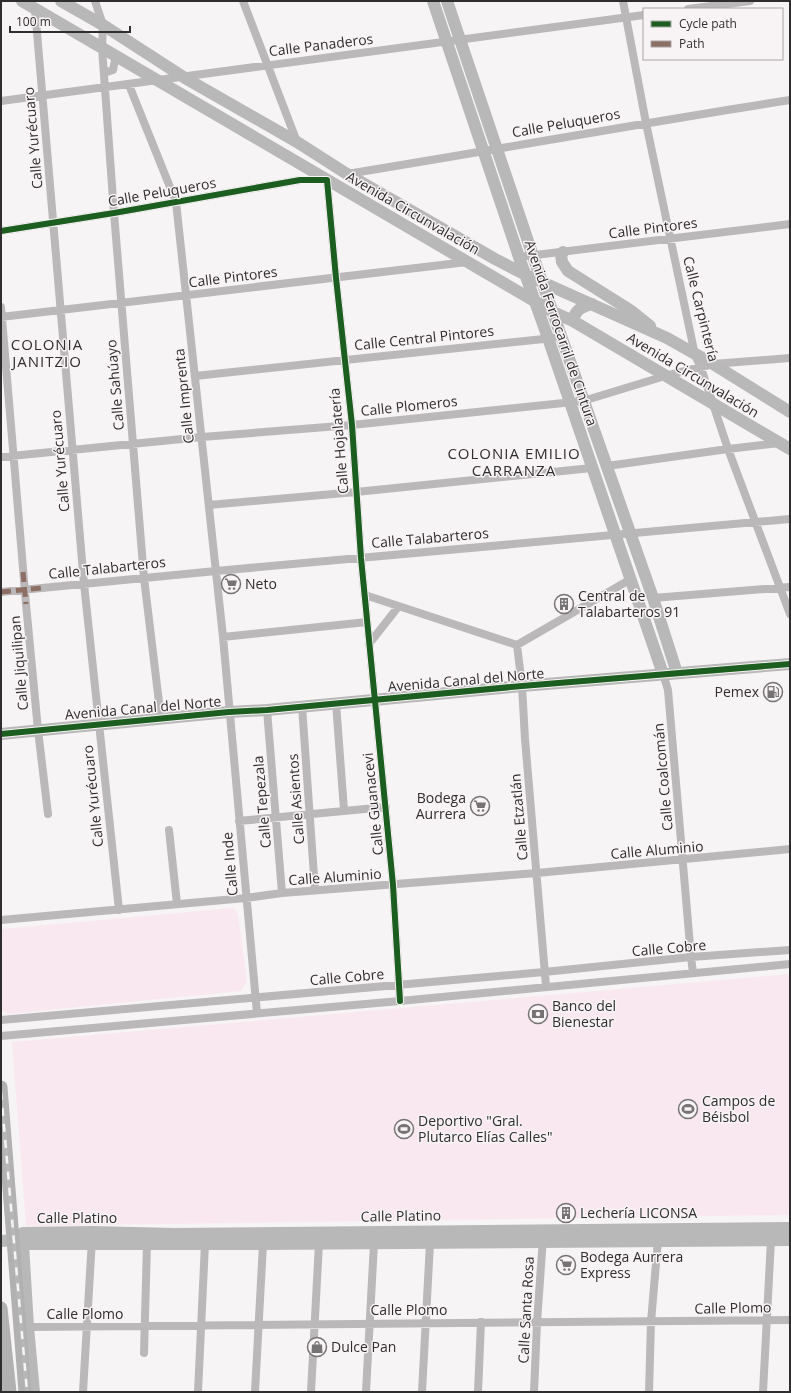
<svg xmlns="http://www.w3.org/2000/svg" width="791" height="1393" font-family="'Open Sans',sans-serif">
  <rect width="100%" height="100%" fill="#f7f4f5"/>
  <path fill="#f9e8f0" d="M 233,908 L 238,914 L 247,981 L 241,991 L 8,1014 L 1,1010 L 2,929 Z
    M 790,974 L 790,1215 L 26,1226 L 12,1042 Z"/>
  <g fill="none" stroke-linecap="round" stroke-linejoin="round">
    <path stroke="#bab8b9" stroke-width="8" d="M 95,1 L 103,25 L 102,48 L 114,213 L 144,578 L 161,719
      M 243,1 L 297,142
      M 623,1 L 646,123 L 695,355 L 701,368 L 728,449 L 790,614
      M 35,9 L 84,584 L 119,910
      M 688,9 L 750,1
      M 104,73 L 113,70 L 116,55
      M 129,85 L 176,202 L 223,637 L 257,1013
      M 1,101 C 215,74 429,42 644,15
      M 347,174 C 495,150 642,123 790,100
      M 1,231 L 114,213 L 300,180 L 327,180 L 336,278 L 352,425 L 361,558 L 393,885 L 400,1001
      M 519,257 L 790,224
      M 1,307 L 26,604 L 38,730 L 48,814
      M 1,317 L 467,262
      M 195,376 L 553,338
      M 1,457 L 202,437 L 352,425 L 583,401 L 665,376 L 713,364 L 790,358
      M 607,466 L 728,449 L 780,443
      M 209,505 L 356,492 L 592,468
      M 1,592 L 216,571 L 790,519
      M 365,595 L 517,645 L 631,579
      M 653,598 L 790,587
      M 223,637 L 367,622
      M 369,644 L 398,607
      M 517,645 L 522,686 L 525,739 L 546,986
      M 663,674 L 668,690 L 691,957 L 693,973
      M 336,703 L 344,810
      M 302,706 L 315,890
      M 267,710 L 282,893
      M 239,821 L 386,807
      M 169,830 L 177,904
      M 1,920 L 246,898 L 282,893 L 537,873 L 790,849
      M 1,1020 L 544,972 L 691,957 L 790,950
      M 1,1036 L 400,1001 L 790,964
      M 28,1327 L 790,1320
      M 144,1353 L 147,1244
      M 83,1392 L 92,1239
      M 198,1392 L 205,1244
      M 255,1392 L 263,1244
      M 311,1392 L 319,1243
      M 366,1392 L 374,1243
      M 422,1392 L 430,1243
      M 478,1392 L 481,1322
      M 534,1392 L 537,1323 L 543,1237
      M 649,1392 L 651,1322 L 658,1240
      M 763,1392 L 771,1240"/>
    <path stroke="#b9b8b9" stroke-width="12" d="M 22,1 L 553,312 L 573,321 L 790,449
      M 61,1 L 103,25 L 185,78 L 297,142 L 347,174 L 495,259 L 526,275 L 667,338 L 713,364 L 790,412
      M 433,1 L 519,257 L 548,338 L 663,674
      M 447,1 L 533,256 L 653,598 L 677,673
      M 563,252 L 561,254 L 562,262 L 568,271 L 630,310 L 650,326
      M 573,321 C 575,310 581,307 592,304
      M 1,734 L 229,712 L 267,710 L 522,686 L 790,664
      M 13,1240 L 23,1233 L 92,1232 L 174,1234 L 790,1228
      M 1,1241 L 13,1240 L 23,1244 L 263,1244 L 790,1240
      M 23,1244 L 28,1327 L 34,1392
      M 1,1381 L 2,1392"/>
    <path stroke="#b1b1b1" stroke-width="13" d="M 1,1087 L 25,1392
      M 1,1308 L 10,1392"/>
    <defs>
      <path id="rail" d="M 1,1092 L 27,1392"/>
    </defs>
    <use href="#rail" stroke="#b7b7b7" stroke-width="4"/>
    <use href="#rail" stroke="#f8f3f5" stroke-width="2.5" stroke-dasharray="8" stroke-linecap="butt"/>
    <path stroke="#8d6e63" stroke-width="5" stroke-dasharray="10 5" stroke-linecap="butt" d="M 23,572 L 26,604
      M 1,592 L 42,588"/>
    <defs>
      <path id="cycleway" d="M 1,231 L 114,213 L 300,180 L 327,180 L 336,278 L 352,425 L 361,558 L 393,885 L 400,1001
        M 1,734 L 229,712 L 267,710 L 522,686 L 790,664"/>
    </defs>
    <use href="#cycleway" stroke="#f8f3f5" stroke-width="8"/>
    <use href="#cycleway" stroke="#1b5e20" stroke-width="6"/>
  </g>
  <defs>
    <symbol id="supermarket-ring" viewBox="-11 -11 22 22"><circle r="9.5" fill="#f8f3f5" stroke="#757374" stroke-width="1.5"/><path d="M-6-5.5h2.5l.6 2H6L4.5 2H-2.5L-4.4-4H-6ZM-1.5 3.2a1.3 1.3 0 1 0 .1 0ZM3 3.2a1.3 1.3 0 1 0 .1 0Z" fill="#757374"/></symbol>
    <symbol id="building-ring" viewBox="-11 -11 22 22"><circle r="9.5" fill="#f8f3f5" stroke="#757374" stroke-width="1.5"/><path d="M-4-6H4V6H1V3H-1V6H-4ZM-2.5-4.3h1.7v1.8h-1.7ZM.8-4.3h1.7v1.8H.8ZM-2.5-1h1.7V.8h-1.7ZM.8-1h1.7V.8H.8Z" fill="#757374"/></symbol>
    <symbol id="fuel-ring" viewBox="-11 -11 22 22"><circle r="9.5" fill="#f8f3f5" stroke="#757374" stroke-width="1.5"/><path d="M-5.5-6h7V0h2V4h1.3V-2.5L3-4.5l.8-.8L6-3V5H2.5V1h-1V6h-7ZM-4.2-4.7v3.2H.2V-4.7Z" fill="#757374"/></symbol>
    <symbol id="bank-ring" viewBox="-11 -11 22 22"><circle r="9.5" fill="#f8f3f5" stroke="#757374" stroke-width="1.5"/><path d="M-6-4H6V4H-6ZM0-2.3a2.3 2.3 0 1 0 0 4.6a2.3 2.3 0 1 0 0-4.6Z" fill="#757374"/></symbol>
    <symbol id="stadium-ring" viewBox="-11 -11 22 22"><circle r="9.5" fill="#f8f3f5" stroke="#757374" stroke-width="1.5"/><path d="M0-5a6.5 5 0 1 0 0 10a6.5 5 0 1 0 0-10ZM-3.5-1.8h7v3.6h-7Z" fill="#757374"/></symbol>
    <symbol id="shop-ring" viewBox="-11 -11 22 22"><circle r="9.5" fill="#f8f3f5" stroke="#757374" stroke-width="1.5"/><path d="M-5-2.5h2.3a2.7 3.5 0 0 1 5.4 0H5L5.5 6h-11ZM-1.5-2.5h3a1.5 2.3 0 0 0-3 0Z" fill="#757374"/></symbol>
  </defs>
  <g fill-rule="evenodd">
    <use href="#supermarket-ring" x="220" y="573" width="22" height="22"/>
    <use href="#building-ring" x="553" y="593" width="22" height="22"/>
    <use href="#fuel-ring" x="762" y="681" width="22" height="22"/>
    <use href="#supermarket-ring" x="469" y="795" width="22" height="22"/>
    <use href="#bank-ring" x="527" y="1003" width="22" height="22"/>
    <use href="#stadium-ring" x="677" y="1098" width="22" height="22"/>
    <use href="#stadium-ring" x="393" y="1118" width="22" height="22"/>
    <use href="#building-ring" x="555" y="1202" width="22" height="22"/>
    <use href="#supermarket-ring" x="555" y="1254" width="22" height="22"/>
    <use href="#shop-ring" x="306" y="1336" width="22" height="22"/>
  </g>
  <g text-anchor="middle" stroke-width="3" stroke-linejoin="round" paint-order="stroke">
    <g font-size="14" fill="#2f2e2e" stroke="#f8f3f5">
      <text transform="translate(321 45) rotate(-7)" y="5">Calle Panaderos</text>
      <text transform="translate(566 123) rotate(-10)" y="5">Calle Peluqueros</text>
      <text transform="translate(33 138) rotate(-95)" y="5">Calle Yurécuaro</text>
      <text transform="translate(162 192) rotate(-10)" y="5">Calle Peluqueros</text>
      <text transform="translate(413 213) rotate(30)" y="5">Avenida Circunvalación</text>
      <text transform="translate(653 228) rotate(-7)" y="5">Calle Pintores</text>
      <text transform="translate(233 277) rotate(-7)" y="5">Calle Pintores</text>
      <text transform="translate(701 309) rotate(76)" y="5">Calle Carpintería</text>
      <text transform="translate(561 333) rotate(71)" y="5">Avenida Ferrocarril de Cintura</text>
      <text transform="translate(424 338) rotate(-6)" y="5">Calle Central Pintores</text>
      <text transform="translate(693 375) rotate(31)" y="5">Avenida Circunvalación</text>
      <text transform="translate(115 385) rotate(-95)" y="5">Calle Sahúayo</text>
      <text transform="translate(184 396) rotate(-96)" y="5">Calle Imprenta</text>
      <text transform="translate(409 406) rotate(-6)" y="5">Calle Plomeros</text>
      <text transform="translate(339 441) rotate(-95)" y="5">Calle Hojalatería</text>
      <text transform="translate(60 461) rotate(-95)" y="5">Calle Yurécuaro</text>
      <text transform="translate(430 538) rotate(-5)" y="5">Calle Talabarteros</text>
      <text transform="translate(107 568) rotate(-6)" y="5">Calle Talabarteros</text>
      <text transform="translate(19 663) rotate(-95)" y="5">Calle Jiquilipan</text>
      <text transform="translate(466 680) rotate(-5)" y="5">Avenida Canal del Norte</text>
      <text transform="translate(143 708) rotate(-5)" y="5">Avenida Canal del Norte</text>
      <text transform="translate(663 777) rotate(-95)" y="5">Calle Coalcomán</text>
      <text transform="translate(93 796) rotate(-96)" y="5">Calle Yurécuaro</text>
      <text transform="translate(296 799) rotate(-94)" y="5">Calle Asientos</text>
      <text transform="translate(262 802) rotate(-95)" y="5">Calle Tepezala</text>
      <text transform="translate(373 804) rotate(-96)" y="5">Calle Guanacevi</text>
      <text transform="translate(519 817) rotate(-95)" y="5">Calle Etzatlán</text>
      <text transform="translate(657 850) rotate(-5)" y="5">Calle Aluminio</text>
      <text transform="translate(230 864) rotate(-95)" y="5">Calle Inde</text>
      <text transform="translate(335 877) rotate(-4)" y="5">Calle Aluminio</text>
      <text transform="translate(669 948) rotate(-5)" y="5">Calle Cobre</text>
      <text transform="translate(347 977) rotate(-5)" y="5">Calle Cobre</text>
      <text transform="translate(401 1216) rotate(-1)" y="5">Calle Platino</text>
      <text x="77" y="1223">Calle Platino</text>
      <text transform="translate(733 1308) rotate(-1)" y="5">Calle Plomo</text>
      <text x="409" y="1315">Calle Plomo</text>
      <text transform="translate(526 1310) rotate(-87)" y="5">Calle Santa Rosa</text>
      <text x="85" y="1319">Calle Plomo</text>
    </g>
    <g font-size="14" fill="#2f2e2e" stroke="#f8f3f5" text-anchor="start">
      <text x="245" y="589">Neto</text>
      <text x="578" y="601">Central de<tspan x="578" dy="16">Talabarteros 91</tspan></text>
      <text x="759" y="697" text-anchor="end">Pemex</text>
      <text x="466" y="803" text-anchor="end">Bodega<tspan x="466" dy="16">Aurrera</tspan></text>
      <text x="552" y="1011">Banco del<tspan x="552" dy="16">Bienestar</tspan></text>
      <text x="702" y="1106">Campos de<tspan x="702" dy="16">Béisbol</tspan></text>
      <text x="418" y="1126">Deportivo "Gral.<tspan x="418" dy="16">Plutarco Elías Calles"</tspan></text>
      <text x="580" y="1218">Lechería LICONSA</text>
      <text x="580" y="1262">Bodega Aurrera<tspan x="580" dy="16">Express</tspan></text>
      <text x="331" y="1352">Dulce Pan</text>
    </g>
    <g font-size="15" letter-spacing="1" fill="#2f2e2e" stroke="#f8f3f5">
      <text x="47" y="350">COLONIA<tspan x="47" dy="17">JANITZIO</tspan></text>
      <text x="514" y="459">COLONIA EMILIO<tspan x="514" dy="17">CARRANZA</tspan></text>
    </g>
  </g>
  <rect width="791" height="1393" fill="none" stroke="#2f2e2e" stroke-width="4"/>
  <rect x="643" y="8" width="140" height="52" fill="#f8f3f5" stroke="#a8a4a5"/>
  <rect x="651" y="21" width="20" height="6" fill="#1b5e20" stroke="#a8a4a5"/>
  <text x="679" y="28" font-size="12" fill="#2f2e2e">Cycle path</text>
  <rect x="651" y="41" width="20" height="6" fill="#8d6e63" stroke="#a8a4a5"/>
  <text x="679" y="48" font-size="12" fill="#2f2e2e">Path</text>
  <path d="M10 26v6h120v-6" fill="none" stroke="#2f2e2e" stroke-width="2"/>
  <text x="16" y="26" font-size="12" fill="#2f2e2e" stroke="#f8f3f5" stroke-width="3" paint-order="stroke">100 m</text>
</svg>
